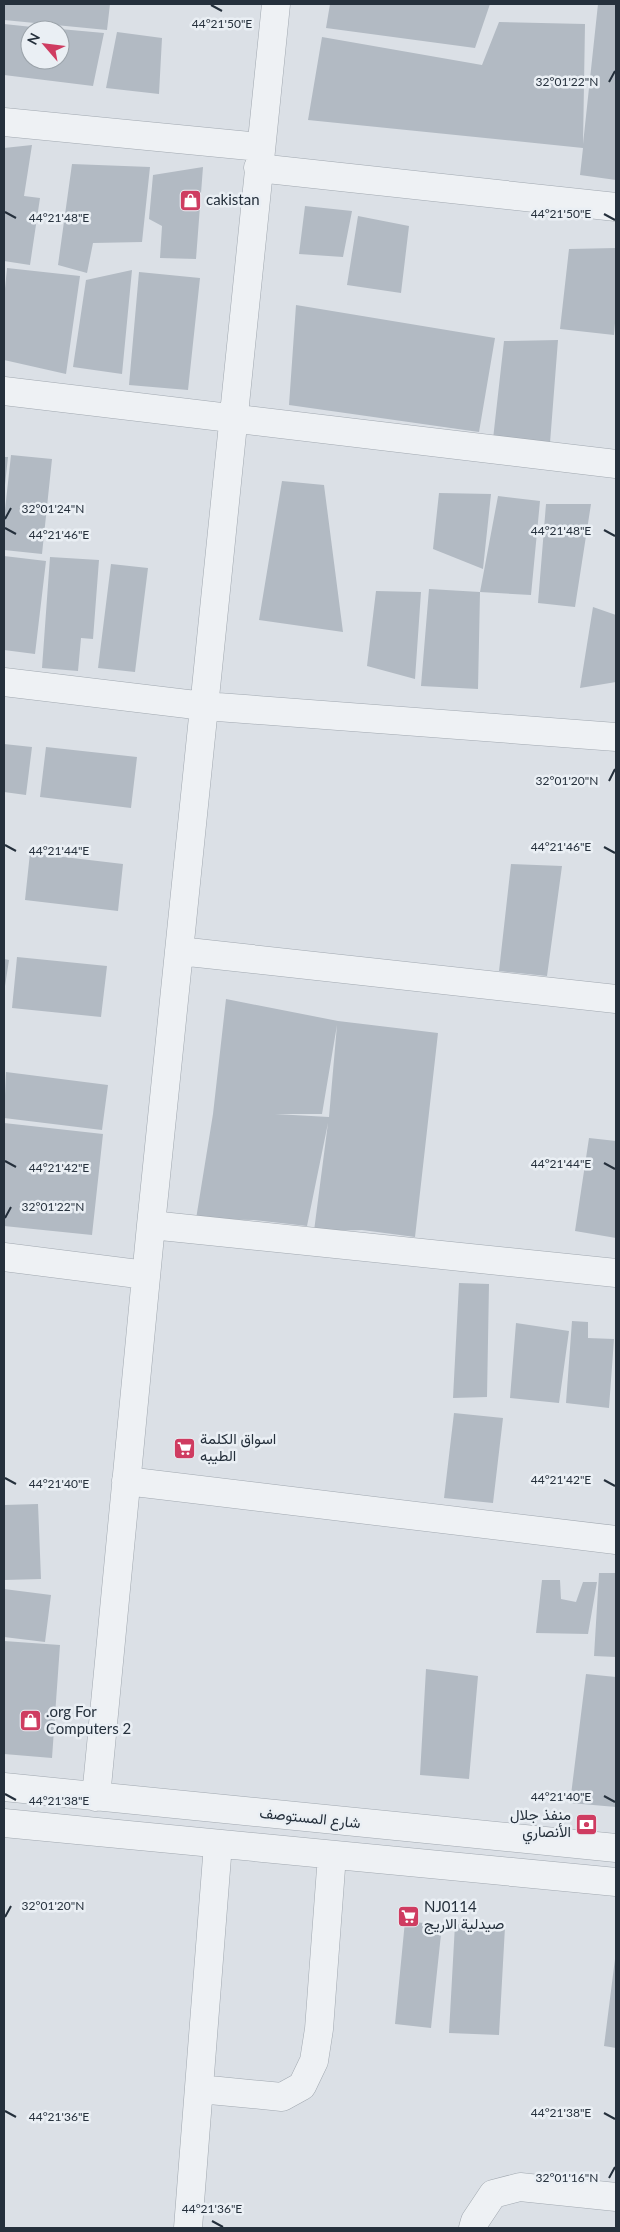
<svg xmlns="http://www.w3.org/2000/svg" width="620" height="2232" font-family="Lato,Vazirmatn,sans-serif">
  <rect width="100%" height="100%" fill="#dbe0e6"/>
  <path fill="#b2bac3" fill-rule="evenodd" d="M 4,4 L 110,4 L 107,30 L 4,20 Z
    M 330,4 L 490,4 L 475,48 L 326,28 Z
    M 598,4 L 616,4 L 616,180 L 580,175 L 583,148 L 308,120 L 322,37 L 482,65 L 499,22 L 585,24 L 583,144 Z
    M 4,24 L 51,29 L 30,30 L 30,60 L 60,60 L 60,29 L 104,33 L 93,86 L 4,75 Z
    M 117,32 L 162,38 L 159,94 L 106,88 Z
    M 32,145 L 24,196 L 40,198 L 30,265 L 4,261 L 4,148 Z
    M 72,164 L 150,167 L 142,242 L 93,243 L 87,273 L 58,265 Z
    M 203,167 L 196,259 L 160,258 L 162,226 L 149,219 L 153,175 Z
    M 305,206 L 352,211 L 343,257 L 299,254 Z
    M 358,216 L 409,226 L 401,293 L 347,285 Z
    M 616,248 L 616,311 L 614,335 L 560,329 L 569,249 Z
    M 7,268 L 80,276 L 66,374 L 4,360 L 4,299 Z
    M 132,270 L 122,374 L 73,367 L 86,280 Z
    M 139,272 L 200,278 L 188,390 L 129,385 Z
    M 296,305 L 495,338 L 479,432 L 289,405 Z
    M 558,340 L 550,443 L 493,439 L 504,341 Z
    M 11,455 L 52,459 L 42,554 L 4,550 L 4,519 Z
    M 4,457 L 8,457 L 5,485 L 4,485 Z
    M 282,481 L 324,485 L 343,632 L 259,620 Z
    M 439,493 L 491,494 L 483,569 L 433,549 Z
    M 498,496 L 540,501 L 531,595 L 480,592 Z
    M 546,504 L 591,504 L 575,607 L 538,603 Z
    M 4,556 L 46,561 L 35,654 L 4,650 Z
    M 50,557 L 99,560 L 93,639 L 81,638 L 78,671 L 42,668 Z
    M 111,564 L 148,568 L 135,672 L 98,668 Z
    M 429,589 L 480,592 L 478,689 L 421,686 Z
    M 376,591 L 421,592 L 415,679 L 367,666 Z
    M 593,607 L 616,615 L 616,682 L 580,688 Z
    M 4,744 L 32,747 L 26,795 L 4,792 Z
    M 46,747 L 137,757 L 131,808 L 40,797 Z
    M 30,853 L 123,864 L 118,911 L 25,900 Z
    M 511,864 L 562,866 L 547,976 L 499,971 Z
    M 17,957 L 107,966 L 101,1017 L 12,1008 Z
    M 4,959 L 9,960 L 5,986 L 4,986 Z
    M 226,999 L 338,1021 L 438,1033 L 415,1237 L 362,1230 L 314,1231 L 328,1123 L 307,1226 L 254,1220 L 196,1219 L 213,1114 ZM 337,1025 L 329,1117 L 275,1114 L 322,1114 Z
    M 6,1072 L 108,1085 L 102,1130 L 4,1118 Z
    M 4,1123 L 103,1134 L 92,1235 L 4,1226 Z
    M 589,1138 L 616,1141 L 616,1238 L 575,1231 Z
    M 459,1283 L 489,1284 L 487,1397 L 453,1398 Z
    M 572,1321 L 588,1322 L 588,1338 L 614,1339 L 609,1408 L 566,1403 Z
    M 516,1323 L 569,1331 L 559,1403 L 510,1398 Z
    M 454,1413 L 503,1418 L 493,1503 L 444,1498 Z
    M 38,1504 L 41,1579 L 4,1580 L 4,1505 Z
    M 599,1573 L 616,1573 L 616,1657 L 594,1656 Z
    M 542,1580 L 560,1580 L 561,1599 L 576,1602 L 583,1582 L 597,1582 L 588,1634 L 536,1633 Z
    M 4,1589 L 51,1595 L 45,1642 L 4,1637 Z
    M 4,1641 L 60,1645 L 52,1758 L 4,1754 Z
    M 426,1669 L 478,1676 L 469,1779 L 420,1775 Z
    M 586,1674 L 616,1677 L 616,1807 L 570,1803 Z
    M 405,1921 L 442,1925 L 431,2028 L 395,2024 Z
    M 455,1924 L 505,1927 L 499,2035 L 449,2033 Z
    M 615,1959 L 616,1959 L 616,2048 L 604,2046 Z"/>
  <g fill="none" stroke-linecap="round" stroke-linejoin="round">
    <defs>
      <path id="minor" d="M 4,122 L 260,147
        M 258,168 L 616,207
        M 4,391 L 616,464
        M 4,682 L 204,706 L 616,737
        M 179,951 L 616,999
        M 151,1225 L 616,1273
        M 4,1257 L 146,1275
        M 126,1481 L 616,1540
        M 4,1787 L 616,1848
        M 96,1797 L 151,1225 L 276,4
        M 4,1823 L 616,1882
        M 199,2089 L 282,2097 L 302,2086 L 314,2061 L 319,2029 L 332,1855
        M 188,2228 L 218,1844
        M 473,2228 L 475,2221 L 493,2194 L 520,2187 L 616,2197"/>
    </defs>
    <use href="#minor" stroke="#a1a8b0" stroke-width="29"/>
    <use href="#minor" stroke="#eef1f4" stroke-width="28"/>
  </g>
  <path fill="none" stroke="#25303c" stroke-width="2" d="M 211,5 L 222,11M 609,82 L 615,71M 5,212 L 16,218M 604,214 L 615,220M 5,519 L 11,508M 5,528 L 16,534M 604,530 L 615,536M 609,781 L 615,769M 5,845 L 16,851M 604,847 L 615,853M 5,1161 L 16,1167M 604,1163 L 615,1169M 5,1218 L 11,1207M 5,1478 L 16,1484M 604,1480 L 615,1486M 5,1794 L 16,1800M 604,1796 L 615,1802M 5,1917 L 11,1906M 5,2111 L 16,2117M 604,2113 L 615,2119M 609,2178 L 615,2167M 212,2221 L 223,2227"/>
  <defs>
    <symbol id="shop-square" viewBox="-11 -11 22 22"><rect x="-9" y="-9" width="18" height="18" rx="4" fill="#cf3c61" stroke="#eaeff4"/><path d="M-5-2.5h2.3a2.7 3.5 0 0 1 5.4 0H5L5.5 6h-11ZM-1.5-2.5h3a1.5 2.3 0 0 0-3 0Z" fill="#fff"/></symbol>
    <symbol id="supermarket-square" viewBox="-11 -11 22 22"><rect x="-9" y="-9" width="18" height="18" rx="4" fill="#cf3c61" stroke="#eaeff4"/><path d="M-6-5.5h2.5l.6 2H6L4.5 2H-2.5L-4.4-4H-6ZM-1.5 3.2a1.3 1.3 0 1 0 .1 0ZM3 3.2a1.3 1.3 0 1 0 .1 0Z" fill="#fff"/></symbol>
    <symbol id="bank-square" viewBox="-11 -11 22 22"><rect x="-9" y="-9" width="18" height="18" rx="4" fill="#cf3c61" stroke="#eaeff4"/><path d="M-6-4H6V4H-6ZM0-2.3a2.3 2.3 0 1 0 0 4.6a2.3 2.3 0 1 0 0-4.6Z" fill="#fff"/></symbol>
  </defs>
  <g fill-rule="evenodd">
    <use href="#shop-square" x="178" y="188" width="25" height="25"/>
    <use href="#supermarket-square" x="172" y="1436" width="25" height="25"/>
    <use href="#shop-square" x="18" y="1708" width="25" height="25"/>
    <use href="#bank-square" x="574" y="1812" width="25" height="25"/>
    <use href="#supermarket-square" x="396" y="1904" width="25" height="25"/>
  </g>
  <g text-anchor="middle" stroke-width="5" stroke-linejoin="round" paint-order="stroke">
    <g font-size="15" fill="#25303c" stroke="#eaeff4" text-anchor="start">
      <text x="206" y="205">cakistan</text>
      <text x="200" y="1444">اسواق الكلمة<tspan x="200" dy="17">الطيبه</tspan></text>
      <text x="46" y="1717">.org For<tspan x="46" dy="17">Computers 2</tspan></text>
      <text x="571" y="1820" text-anchor="end">منفذ جلال<tspan x="571" dy="17">الأنصاري</tspan></text>
      <text x="424" y="1912">NJ0114<tspan x="424" dy="17">صيدلية الاريج</tspan></text>
    </g>
    <g font-size="15" fill="#25303c" stroke="#eaeff4">
      <text transform="translate(310 1818) rotate(6)" y="5">شارع المستوصف</text>
    </g>
  </g>
  <g font-size="12" text-anchor="middle" fill="#25303c" stroke="#eaeff4" stroke-width="5" stroke-linejoin="round" paint-order="stroke">
    <text x="222" y="28">44°21'50"E</text>
    <text x="567" y="86">32°01'22"N</text>
    <text x="561" y="218">44°21'50"E</text>
    <text x="59" y="222">44°21'48"E</text>
    <text x="53" y="513">32°01'24"N</text>
    <text x="561" y="535">44°21'48"E</text>
    <text x="59" y="539">44°21'46"E</text>
    <text x="567" y="785">32°01'20"N</text>
    <text x="561" y="851">44°21'46"E</text>
    <text x="59" y="855">44°21'44"E</text>
    <text x="561" y="1168">44°21'44"E</text>
    <text x="59" y="1172">44°21'42"E</text>
    <text x="53" y="1211">32°01'22"N</text>
    <text x="561" y="1484">44°21'42"E</text>
    <text x="59" y="1488">44°21'40"E</text>
    <text x="561" y="1801">44°21'40"E</text>
    <text x="59" y="1805">44°21'38"E</text>
    <text x="53" y="1910">32°01'20"N</text>
    <text x="561" y="2117">44°21'38"E</text>
    <text x="59" y="2121">44°21'36"E</text>
    <text x="567" y="2182">32°01'16"N</text>
    <text x="212" y="2213">44°21'36"E</text>
  </g>
  <rect width="620" height="2232" fill="none" stroke="#25303c" stroke-width="10"/>
  <g transform="translate(45 45) rotate(298)"><circle r="24" fill="#eaeff4" stroke="#9ba3aa"/>
  <path d="M0-4L9 19L0 12L-9 19Z" fill="#cf3c61"/>
  <text y="-8" font-size="14" font-weight="bold" text-anchor="middle" fill="#25303c">N</text>
  </g>
</svg>
